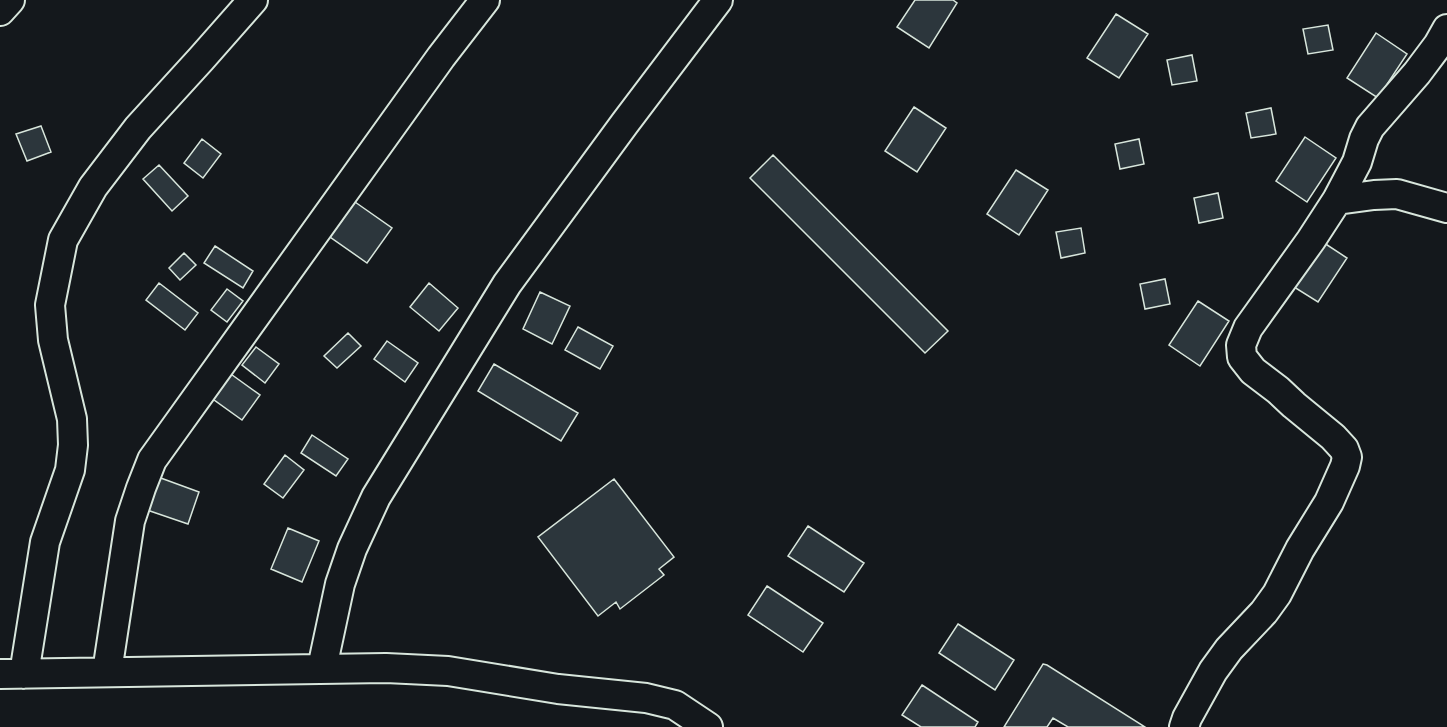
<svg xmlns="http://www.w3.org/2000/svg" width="1447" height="727" font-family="'Noto Serif',serif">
  <rect width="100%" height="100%" fill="#14181c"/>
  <path fill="#2c363c" stroke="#d8e6dc" stroke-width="1.5" d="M 915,0 L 953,0 L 957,3 L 929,48 L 897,27 Z
    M 1116,14 L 1148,34 L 1119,78 L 1087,58 Z
    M 1328,25 L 1333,50 L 1308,54 L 1303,29 Z
    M 1376,33 L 1407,54 L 1378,98 L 1347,78 Z
    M 1192,55 L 1197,81 L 1172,85 L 1167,60 Z
    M 914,107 L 946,128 L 917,172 L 885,151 Z
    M 1271,108 L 1276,134 L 1251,138 L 1246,113 Z
    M 41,126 L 51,152 L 27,161 L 16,134 Z
    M 1305,137 L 1336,158 L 1307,202 L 1276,181 Z
    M 202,139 L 221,154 L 203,178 L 184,163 Z
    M 1139,139 L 1144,164 L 1120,169 L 1115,144 Z
    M 773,155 L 948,331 L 925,353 L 750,178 Z
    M 159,165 L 188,196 L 172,211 L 143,179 Z
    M 1016,170 L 1048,190 L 1019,235 L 987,214 Z
    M 1218,193 L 1223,218 L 1199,223 L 1194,198 Z
    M 355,202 L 392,228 L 367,263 L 330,237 Z
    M 1081,228 L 1085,253 L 1061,258 L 1056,232 Z
    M 1315,237 L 1347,258 L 1318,302 L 1286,282 Z
    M 215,246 L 253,271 L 243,288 L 204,263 Z
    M 184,253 L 196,265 L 180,280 L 169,268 Z
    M 1165,279 L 1170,304 L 1145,309 L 1140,284 Z
    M 159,283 L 198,313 L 185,330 L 146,300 Z
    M 429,283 L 458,308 L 439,331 L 410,307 Z
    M 227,289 L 243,301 L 227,322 L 211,310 Z
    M 540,292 L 570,306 L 552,344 L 523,329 Z
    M 1198,301 L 1229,321 L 1200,366 L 1169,345 Z
    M 578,327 L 613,346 L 600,369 L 565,350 Z
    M 348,333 L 361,346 L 337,368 L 324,356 Z
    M 387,341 L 418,363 L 405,382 L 374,359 Z
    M 256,347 L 279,364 L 265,383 L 242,365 Z
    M 494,364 L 578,413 L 561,441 L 478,391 Z
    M 228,372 L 260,395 L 242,420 L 210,397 Z
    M 312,435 L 348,459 L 336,476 L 301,453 Z
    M 285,455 L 304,470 L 283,498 L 264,484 Z
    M 158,477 L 199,492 L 188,524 L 147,510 Z
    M 614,479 L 674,557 L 659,569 L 664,575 L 620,609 L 616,602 L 598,616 L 538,537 Z
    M 808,526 L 864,563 L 844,592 L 788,556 Z
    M 288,528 L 319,541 L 302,582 L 271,569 Z
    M 767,586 L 823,623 L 803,652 L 748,615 Z
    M 958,624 L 1014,660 L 995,690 L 939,653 Z
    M 1043,664 L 1047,665 L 1145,727 L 1068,727 L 1053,718 L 1047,727 L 1004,727 Z
    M 922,685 L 978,722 L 975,727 L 921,727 L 902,715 Z"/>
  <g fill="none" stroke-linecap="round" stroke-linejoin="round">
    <defs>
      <path id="minor" d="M 0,11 L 10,0
        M 1337,200 L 1374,195 L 1397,194 L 1447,208
        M 322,668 L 340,584 L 352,549 L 376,497 L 507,284 L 625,123 L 718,0
        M 107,672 L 130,521 L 141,488 L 152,460 L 441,57 L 485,0
        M 0,674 L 386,668 L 448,671 L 558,689 L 646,698 L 675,705 L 708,727
        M 24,674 L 45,542 L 70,470 L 73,445 L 72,419 L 53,340 L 50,305 L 63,240 L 93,187 L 138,128 L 201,59 L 253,0
        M 1184,727 L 1187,718 L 1213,671 L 1229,649 L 1264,612 L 1277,594 L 1300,549 L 1329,502 L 1345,466 L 1347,457 L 1344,449 L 1333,437 L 1294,405 L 1278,390 L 1253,371 L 1242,357 L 1241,345 L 1248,328 L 1311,240 L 1337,200 L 1357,162 L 1364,139 L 1370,127 L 1417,73 L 1438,45 L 1447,29"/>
    </defs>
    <use href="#minor" stroke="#d8e6dc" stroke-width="32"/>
    <use href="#minor" stroke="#14181c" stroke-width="28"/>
  </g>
</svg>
